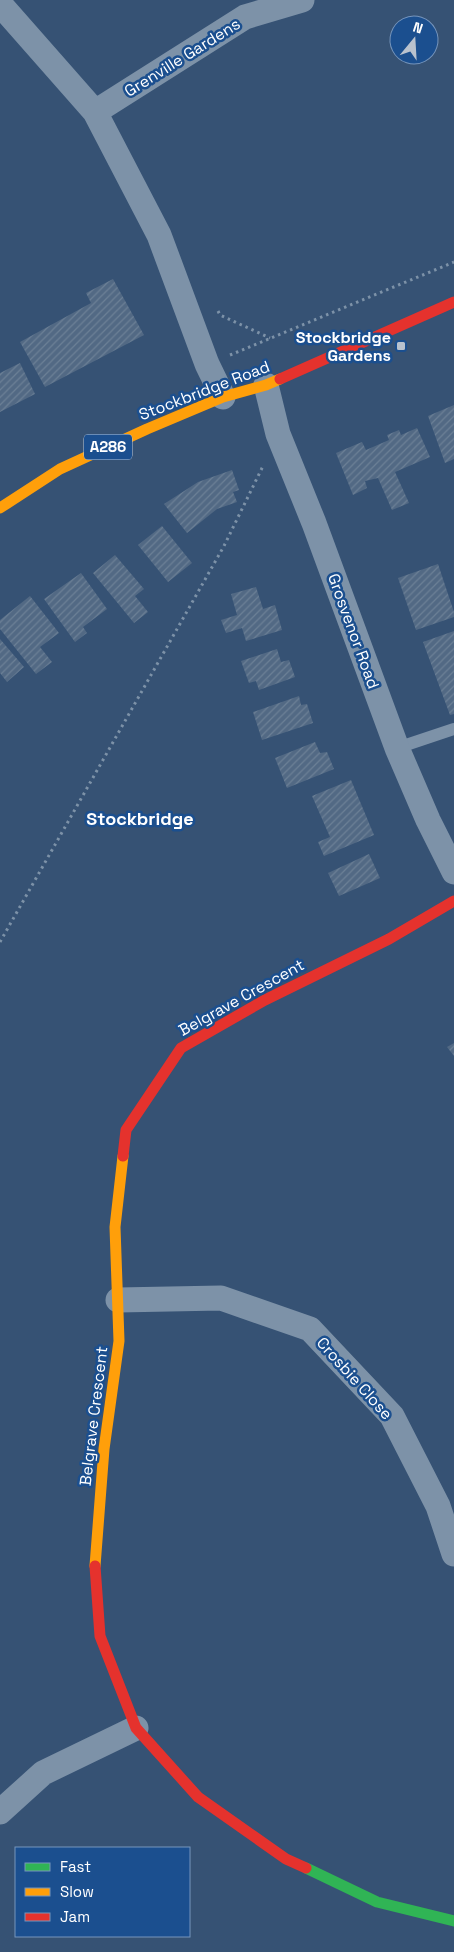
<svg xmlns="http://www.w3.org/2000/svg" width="454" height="1952" font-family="'Space Grotesk',sans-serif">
  <defs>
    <pattern id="building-hatch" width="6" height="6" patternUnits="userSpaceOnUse" patternTransform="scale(1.25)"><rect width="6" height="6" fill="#526984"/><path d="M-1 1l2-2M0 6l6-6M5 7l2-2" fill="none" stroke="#6c8096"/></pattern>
  </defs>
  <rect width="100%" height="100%" fill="#365274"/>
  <path fill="url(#building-hatch)" d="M 113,279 L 144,335 L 45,387 L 20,342 L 91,303 L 86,293 Z
    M 20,363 L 35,394 L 0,412 L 0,373 Z
    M 454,405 L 454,459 L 445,463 L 428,416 Z
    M 417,428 L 430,457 L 395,472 L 409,503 L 392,510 L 378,478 L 365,481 L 367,488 L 353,495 L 336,453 L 362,442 L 366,450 L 389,440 L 387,435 L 399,430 L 401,435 Z
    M 232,470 L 239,490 L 233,492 L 237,502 L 217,509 L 187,533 L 164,504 L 198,482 Z
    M 162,526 L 192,563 L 168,582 L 138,545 Z
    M 115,555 L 144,589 L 135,596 L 148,612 L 134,623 L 93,573 Z
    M 438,564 L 454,612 L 454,617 L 416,630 L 398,578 Z
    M 81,573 L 107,609 L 83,627 L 87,633 L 75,642 L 44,599 Z
    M 256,587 L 263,609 L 275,605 L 282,630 L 246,641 L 242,628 L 226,633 L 221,620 L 237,615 L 231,594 Z
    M 30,596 L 59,633 L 40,647 L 52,662 L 36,674 L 0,629 L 0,620 Z
    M 454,631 L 454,714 L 450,715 L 423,642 Z
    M 0,639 L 24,667 L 7,682 L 0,673 Z
    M 277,649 L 281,662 L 289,660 L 295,677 L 259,690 L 256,681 L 249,683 L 241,661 Z
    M 299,696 L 301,705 L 307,704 L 313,723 L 262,740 L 253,712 Z
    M 315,742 L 320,753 L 327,752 L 334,769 L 287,788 L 275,758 Z
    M 351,780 L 374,835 L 324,856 L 318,842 L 330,837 L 312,796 Z
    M 369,854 L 380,878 L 339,896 L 328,873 Z
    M 454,1043 L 454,1056 L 447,1047 Z"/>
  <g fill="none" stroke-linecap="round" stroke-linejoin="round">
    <path stroke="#7d92a8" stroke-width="3" stroke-dasharray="2.5 4" stroke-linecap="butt" d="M 218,311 L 220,315 L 270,338
      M 230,355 L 454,262
      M 0,942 L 224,546 L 263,466"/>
    <path stroke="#7d92a8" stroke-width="12" d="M 397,748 L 454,729"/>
    <path stroke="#7d92a8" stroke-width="25" d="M 0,4 L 95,112 L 159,235 L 207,364 L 223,397
      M 95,112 L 245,17 L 302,0
      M 266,385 L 278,434 L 314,523 L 397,748 L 428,820 L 454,872
      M 118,1300 L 221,1298 L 310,1329 L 392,1416 L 438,1506 L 454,1554
      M 0,1812 L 43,1773 L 136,1728"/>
    <path stroke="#30b455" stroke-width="11" d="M 306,1868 L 377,1902 L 454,1921"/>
    <path stroke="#ff9f0a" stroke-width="11" d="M 0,508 L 60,469 L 147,429 L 223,397 L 266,385 L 280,379
      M 95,1566 L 104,1449 L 119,1341 L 115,1227 L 123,1156"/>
    <path stroke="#e5322d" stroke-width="11" d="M 280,379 L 454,302
      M 123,1156 L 126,1130 L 181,1048 L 265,1000 L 389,939 L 454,901
      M 95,1566 L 100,1636 L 136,1728 L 198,1797 L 286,1859 L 306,1868"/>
  </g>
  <rect fill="#b9c2ce" stroke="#1b4f8f" stroke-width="2" x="396" y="341" width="10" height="10" rx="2.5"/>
  <g text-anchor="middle" stroke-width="5" stroke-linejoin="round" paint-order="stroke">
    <rect fill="#1b4f8f" stroke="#bbcadd" stroke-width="1" x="84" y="434.5" width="48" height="25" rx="4"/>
    <g font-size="15" font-weight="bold" fill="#fff">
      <text x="108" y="452">A286</text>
    </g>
    <g font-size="16" fill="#fff" stroke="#1b4f8f">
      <text transform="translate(182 57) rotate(-32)" y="6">Grenville Gardens</text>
      <text transform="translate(204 390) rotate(-21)" y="6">Stockbridge Road</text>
      <text transform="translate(354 631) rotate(70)" y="6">Grosvenor Road</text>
      <text transform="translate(241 997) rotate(-29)" y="6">Belgrave Crescent</text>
      <text transform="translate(355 1378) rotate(48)" y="6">Crosbie Close</text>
      <text transform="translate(93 1416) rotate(-83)" y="6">Belgrave Crescent</text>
    </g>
    <g font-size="16" font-weight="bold" fill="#fff" stroke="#1b4f8f" text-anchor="end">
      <text x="391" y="343">Stockbridge<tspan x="391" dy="18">Gardens</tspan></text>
    </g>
    <g font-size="18" font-weight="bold" fill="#fff" stroke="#1b4f8f">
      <text x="140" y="825">Stockbridge</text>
    </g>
  </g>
  <rect x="15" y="1847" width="175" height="90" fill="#1b4f8f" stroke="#7695bc"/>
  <rect x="25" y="1863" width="25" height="8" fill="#30b455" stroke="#7695bc"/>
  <text x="60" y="1872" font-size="15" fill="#ffffff">Fast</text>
  <rect x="25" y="1888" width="25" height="8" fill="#ff9f0a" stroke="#7695bc"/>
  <text x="60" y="1897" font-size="15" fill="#ffffff">Slow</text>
  <rect x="25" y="1913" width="25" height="8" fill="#e5322d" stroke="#7695bc"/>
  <text x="60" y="1922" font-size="15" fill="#ffffff">Jam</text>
  <g transform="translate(414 40) rotate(18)"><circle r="24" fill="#1b4f8f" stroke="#7695bc"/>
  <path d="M0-4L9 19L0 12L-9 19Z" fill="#b9c2ce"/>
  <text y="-8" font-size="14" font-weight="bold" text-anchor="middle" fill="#ffffff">N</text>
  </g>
</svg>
